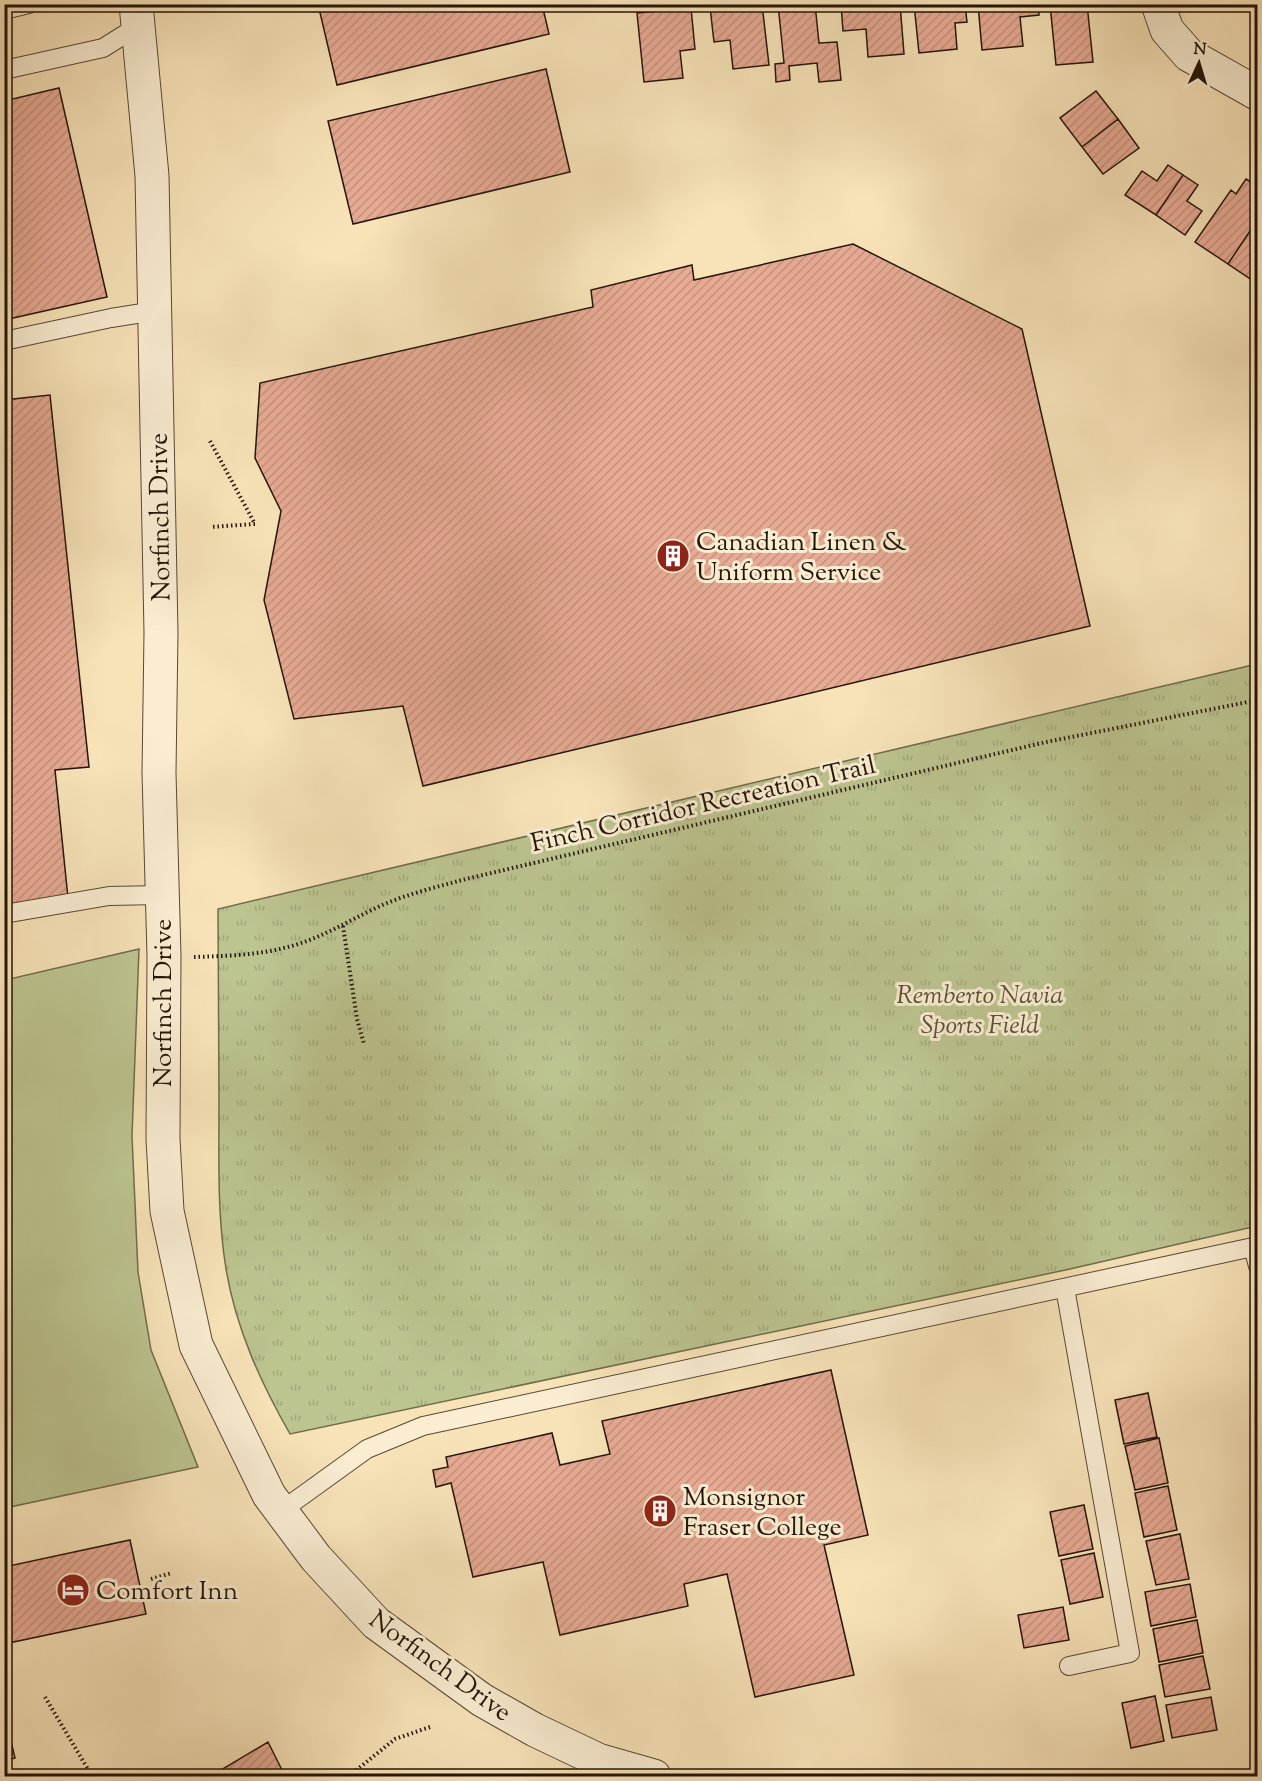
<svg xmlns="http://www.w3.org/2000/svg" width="1262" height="1781" font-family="'Sorts Mill Goudy',serif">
  <defs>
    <pattern id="park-tufts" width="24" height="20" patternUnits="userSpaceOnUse" patternTransform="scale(1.5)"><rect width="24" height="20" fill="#bcc490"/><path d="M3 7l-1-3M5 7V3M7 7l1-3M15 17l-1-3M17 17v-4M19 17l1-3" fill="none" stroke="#a1a87b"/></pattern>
    <pattern id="building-hatch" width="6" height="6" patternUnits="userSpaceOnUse" patternTransform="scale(1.5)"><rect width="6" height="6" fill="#e7aa94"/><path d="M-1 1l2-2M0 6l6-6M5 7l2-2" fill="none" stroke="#c6917e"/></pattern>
  </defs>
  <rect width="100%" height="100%" fill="#f8e3b9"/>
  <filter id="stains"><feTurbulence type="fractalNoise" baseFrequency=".00333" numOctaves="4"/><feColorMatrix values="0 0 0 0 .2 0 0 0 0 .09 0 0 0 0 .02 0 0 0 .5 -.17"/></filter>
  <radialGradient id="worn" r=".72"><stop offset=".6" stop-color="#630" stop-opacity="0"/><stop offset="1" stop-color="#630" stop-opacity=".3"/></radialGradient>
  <path fill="#bcc490" stroke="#706c4c" stroke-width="1.5" d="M 139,949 L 132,1136 L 138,1272 L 151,1350 L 198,1467 L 5,1508 L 5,980 Z"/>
  <path fill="url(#park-tufts)" stroke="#706c4c" stroke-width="1.5" d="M 1257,664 L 1257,1226 L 1070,1269 L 290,1434 C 261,1383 236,1329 226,1269 C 217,1214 219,1157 219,1101 C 219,1037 218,973 218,909 Z"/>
  <path fill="url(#building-hatch)" stroke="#231507" stroke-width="1.5" d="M 318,4 L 542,4 L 549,34 L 337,85 Z
    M 736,4 L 762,4 L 769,65 L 733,69 L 730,40 L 714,42 L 710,7 Z
    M 778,4 L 815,4 L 819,43 L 837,42 L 841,80 L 819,82 L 817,63 L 789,66 L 790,80 L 776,82 L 775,64 L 784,63 Z
    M 841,4 L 900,4 L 904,54 L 868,57 L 866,29 L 843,31 Z
    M 914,4 L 965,4 L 967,22 L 955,23 L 957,49 L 919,53 Z
    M 978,4 L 1038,4 L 1039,15 L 1020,17 L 1023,46 L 982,50 Z
    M 1050,4 L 1087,4 L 1093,62 L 1056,65 Z
    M 691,8 L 695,49 L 680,51 L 683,78 L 644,82 L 637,13 Z
    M 546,69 L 570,172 L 353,224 L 328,121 Z
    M 59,88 L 107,297 L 4,320 L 4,101 Z
    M 1096,91 L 1118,119 L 1082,147 L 1060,118 Z
    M 1118,119 L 1139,148 L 1103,174 L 1082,147 Z
    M 1168,165 L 1183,175 L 1156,215 L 1125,195 L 1142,171 L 1157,181 Z
    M 1183,175 L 1198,185 L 1187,201 L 1202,211 L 1185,235 L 1156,215 Z
    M 1246,179 L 1258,186 L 1258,219 L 1228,264 L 1195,242 L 1231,190 L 1236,194 Z
    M 1258,219 L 1258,284 L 1228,264 Z
    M 853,244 L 1022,329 L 1090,626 L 423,786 L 403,706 L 294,719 L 264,600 L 281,511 L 255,458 L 260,383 L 593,307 L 591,290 L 692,265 L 694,280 Z
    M 50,395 L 89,767 L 55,770 L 68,898 L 4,905 L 4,400 Z
    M 831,1370 L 868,1535 L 824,1545 L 854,1675 L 755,1697 L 727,1574 L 684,1584 L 688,1606 L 560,1635 L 543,1562 L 473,1577 L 451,1483 L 436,1487 L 433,1470 L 448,1467 L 446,1457 L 552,1433 L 560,1465 L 610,1454 L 602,1421 Z
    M 1148,1393 L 1157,1437 L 1124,1444 L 1115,1400 Z
    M 1159,1438 L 1168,1483 L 1135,1490 L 1125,1446 Z
    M 1168,1486 L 1177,1530 L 1144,1537 L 1135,1493 Z
    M 1084,1505 L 1093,1549 L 1059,1556 L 1050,1512 Z
    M 1180,1534 L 1189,1579 L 1156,1585 L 1146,1541 Z
    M 130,1540 L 146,1614 L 4,1644 L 4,1567 Z
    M 1094,1553 L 1103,1597 L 1070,1604 L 1061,1560 Z
    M 1190,1584 L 1196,1617 L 1151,1626 L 1145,1592 Z
    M 1063,1607 L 1069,1640 L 1024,1648 L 1018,1615 Z
    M 1197,1620 L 1203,1653 L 1159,1662 L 1153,1629 Z
    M 1203,1656 L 1210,1689 L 1165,1697 L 1159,1665 Z
    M 1155,1696 L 1164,1741 L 1131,1748 L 1122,1703 Z
    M 1211,1697 L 1217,1730 L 1172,1738 L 1166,1705 Z
    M 4,1713 L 15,1758 L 4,1761 Z
    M 268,1742 L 285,1776 L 211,1776 Z"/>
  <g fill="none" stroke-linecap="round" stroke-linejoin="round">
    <defs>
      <path id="service" d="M 4,10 L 29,4
        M 4,70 L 103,48 L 138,26
        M 4,341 L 111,318 L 155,311
        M 4,914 L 109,896 L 161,895
        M 1065,1288 L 1130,1653 L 1069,1666
        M 281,1511 L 367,1449 L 423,1426 L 1253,1247 L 1258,1266"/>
      <path id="minor" d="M 1158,4 L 1167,30 L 1189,55 L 1258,94"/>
      <path id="tertiary" d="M 136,4 L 152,176 L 161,633 L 159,773 L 164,956 L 163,1139 L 167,1211 L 196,1345 L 269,1495 L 316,1558 L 376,1623 L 482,1700 L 535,1730 L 598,1760 L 654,1776"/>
    </defs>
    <use href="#service" stroke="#584834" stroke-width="20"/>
    <use href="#minor" stroke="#584834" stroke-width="35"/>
    <use href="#tertiary" stroke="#584834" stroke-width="35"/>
    <path stroke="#231507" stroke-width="4" stroke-dasharray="1.5 3" stroke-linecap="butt" d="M 210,441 L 255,524 L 210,527
      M 343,926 L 357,1019 L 364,1044
      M 194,957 C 228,956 262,955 295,945 C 325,936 350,920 378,907 C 406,894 437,887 466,879 L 1046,742 L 1258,700
      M 151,1579 L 172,1573
      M 45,1697 L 92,1776
      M 349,1776 L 395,1739 L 430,1727"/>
    <use href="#service" stroke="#faedd2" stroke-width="18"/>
    <use href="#minor" stroke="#faedd2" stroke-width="33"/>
    <use href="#tertiary" stroke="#faedd2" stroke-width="33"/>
  </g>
  <defs>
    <symbol id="building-disc" viewBox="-11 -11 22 22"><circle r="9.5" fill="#8f2418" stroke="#faedd2"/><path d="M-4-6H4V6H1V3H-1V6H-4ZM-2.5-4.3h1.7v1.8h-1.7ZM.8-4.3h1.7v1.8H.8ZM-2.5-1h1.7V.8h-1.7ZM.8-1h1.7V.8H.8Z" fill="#fff"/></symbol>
    <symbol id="hotel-disc" viewBox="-11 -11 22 22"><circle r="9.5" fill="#8f2418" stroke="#faedd2"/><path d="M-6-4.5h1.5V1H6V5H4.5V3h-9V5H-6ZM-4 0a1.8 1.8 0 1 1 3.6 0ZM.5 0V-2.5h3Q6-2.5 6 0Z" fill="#fff"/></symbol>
  </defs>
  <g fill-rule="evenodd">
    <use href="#building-disc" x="654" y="537" width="38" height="38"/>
    <use href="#building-disc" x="641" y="1492" width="38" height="38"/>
    <use href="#hotel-disc" x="54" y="1571" width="38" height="38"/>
  </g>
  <g text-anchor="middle" stroke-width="6" stroke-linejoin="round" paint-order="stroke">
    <g font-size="26" fill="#231507" stroke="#faedd2">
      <text transform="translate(159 517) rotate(-91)" y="9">Norfinch Drive</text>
      <text transform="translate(703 803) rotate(-13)" y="9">Finch Corridor Recreation Trail</text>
      <text transform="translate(162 1003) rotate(-90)" y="9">Norfinch Drive</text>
      <text transform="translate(441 1665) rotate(36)" y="9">Norfinch Drive</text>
    </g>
    <g font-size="26" fill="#231507" stroke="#faedd2" text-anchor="start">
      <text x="696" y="550">Canadian Linen &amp;<tspan x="696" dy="30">Uniform Service</tspan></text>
      <text x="683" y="1505">Monsignor<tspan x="683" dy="30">Fraser College</tspan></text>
      <text x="96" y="1599">Comfort Inn</text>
    </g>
    <g font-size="26" font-style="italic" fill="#595237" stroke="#faedd2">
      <text x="980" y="1003">Remberto Navia<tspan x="980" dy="30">Sports Field</tspan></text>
    </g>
  </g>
  <rect width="1262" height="1781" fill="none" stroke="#f8e3b9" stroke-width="24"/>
  <rect x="6" y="6" width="1250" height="1769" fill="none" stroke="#231507" stroke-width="3"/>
  <rect x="12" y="12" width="1238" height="1757" fill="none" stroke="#231507" stroke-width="1.5"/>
  <g transform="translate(1199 63) rotate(4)" stroke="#faedd2" stroke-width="4.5" paint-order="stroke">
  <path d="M0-4.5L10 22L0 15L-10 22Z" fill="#231507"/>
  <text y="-9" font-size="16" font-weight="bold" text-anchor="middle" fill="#231507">N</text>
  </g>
  <rect width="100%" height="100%" filter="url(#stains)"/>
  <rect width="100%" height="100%" fill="url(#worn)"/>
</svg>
